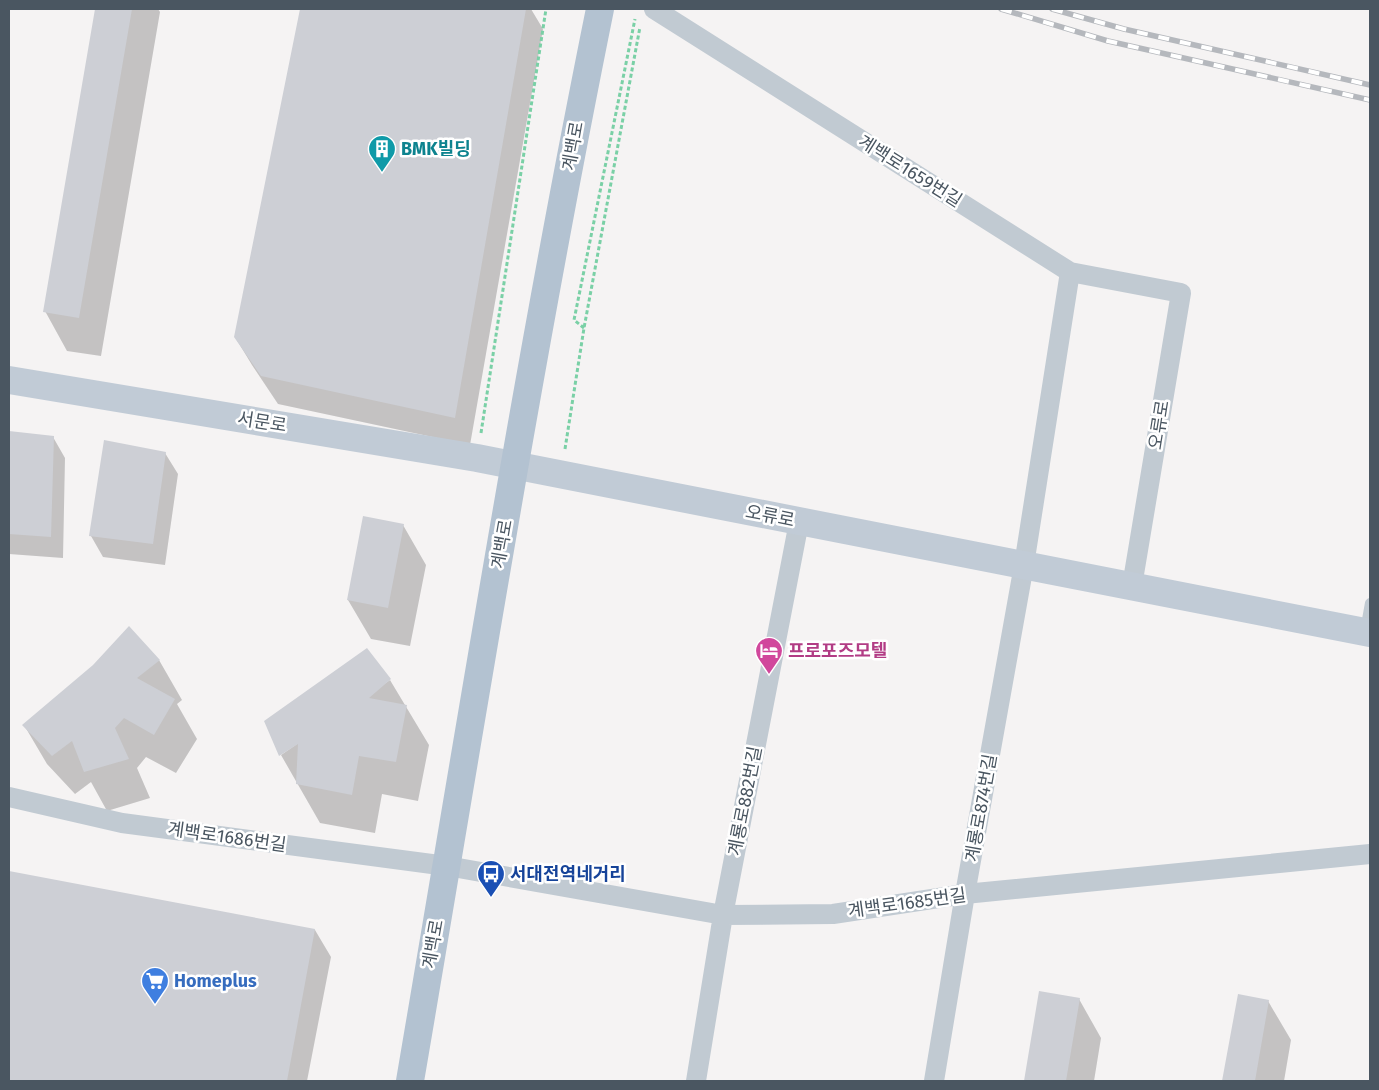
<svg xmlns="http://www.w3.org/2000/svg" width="1379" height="1090" font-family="'Fira Sans','Noto Sans KR',sans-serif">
  <rect width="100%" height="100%" fill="#f5f3f3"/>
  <path fill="#0003" d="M 96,9 L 158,9 L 160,12 L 101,356 L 67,351 L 45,311 Z
    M 301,9 L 531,9 L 543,29 L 470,445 L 278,404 L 252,365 L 235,337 Z
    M 9,432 L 53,437 L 65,458 L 63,558 L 9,554 Z
    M 165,453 L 178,474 L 165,565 L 103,557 L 91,536 Z
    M 403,525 L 426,565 L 410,646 L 371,639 L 348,600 Z
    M 129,628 L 159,660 L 182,700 L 177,704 L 197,739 L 176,773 L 146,757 L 137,768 L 150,798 L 107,811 L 91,782 L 75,794 L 47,764 L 24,725 L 94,666 Z
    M 390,680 L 429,745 L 418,801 L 382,794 L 375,833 L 320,823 L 281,755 Z
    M 9,873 L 315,930 L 331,957 L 307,1081 L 9,1081 Z
    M 1040,993 L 1079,999 L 1101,1038 L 1094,1081 L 1025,1081 Z
    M 1239,996 L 1268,1001 L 1291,1040 L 1284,1081 L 1224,1081 Z"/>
  <path fill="#cdcfd5" d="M 95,9 L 132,9 L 79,318 L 43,312 Z
    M 300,9 L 526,9 L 455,418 L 261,376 L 234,337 Z
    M 9,431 L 54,436 L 51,537 L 9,534 Z
    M 104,440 L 166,452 L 153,544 L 89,536 Z
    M 363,516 L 404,524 L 388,608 L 347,600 Z
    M 129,626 L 160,660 L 137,678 L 175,699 L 154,735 L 124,718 L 115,728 L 129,759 L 84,772 L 72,741 L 52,756 L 22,725 L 93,665 Z
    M 367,648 L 391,679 L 369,698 L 407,705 L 396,762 L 359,756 L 352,795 L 296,784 L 298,744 L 279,756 L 264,721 Z
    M 9,871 L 315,929 L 287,1081 L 9,1081 Z
    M 1039,991 L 1080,998 L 1066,1081 L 1024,1081 Z
    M 1238,994 L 1269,1000 L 1255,1081 L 1222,1081 Z"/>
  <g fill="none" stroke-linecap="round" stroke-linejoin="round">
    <path stroke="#7ad0a6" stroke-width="3" stroke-dasharray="4 2.5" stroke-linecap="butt" d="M 584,328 L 574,320 L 635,19
      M 481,433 L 546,9
      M 565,449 L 584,328 L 640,27"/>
    <path stroke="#c1cad2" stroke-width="10" d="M 1365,631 L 1370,603"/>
    <path stroke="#c1cad2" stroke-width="20" d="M 654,9 L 1070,272 L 1181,293 L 1132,586
      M 9,797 L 122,823 L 447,866 L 723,915 L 833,914 L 965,894 L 1370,854
      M 696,1081 L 723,915 L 799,522
      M 934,1081 L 965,894 L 1024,565 L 1070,272"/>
    <path stroke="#c1cbd6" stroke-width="28" d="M 9,380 L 477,458 L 1370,633"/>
    <path stroke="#b3c2d1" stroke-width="28" d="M 410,1081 C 471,724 528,364 600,9"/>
    <defs>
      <path id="rail" d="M 1001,9 L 1108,41 L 1370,100
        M 1052,9 L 1124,29 L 1370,85"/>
    </defs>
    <use href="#rail" stroke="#b5b8bd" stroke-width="5.5"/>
    <use href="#rail" stroke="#fff" stroke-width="4" stroke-dasharray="11" stroke-linecap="butt"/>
  </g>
  <defs>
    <symbol id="building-pin" viewBox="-11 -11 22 30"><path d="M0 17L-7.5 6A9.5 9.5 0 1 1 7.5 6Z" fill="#0f9aa8" stroke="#fff"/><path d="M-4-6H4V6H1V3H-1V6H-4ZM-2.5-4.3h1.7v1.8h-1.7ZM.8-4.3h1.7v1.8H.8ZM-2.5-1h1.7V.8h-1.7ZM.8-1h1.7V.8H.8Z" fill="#fff"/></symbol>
    <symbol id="hotel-pin" viewBox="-11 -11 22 30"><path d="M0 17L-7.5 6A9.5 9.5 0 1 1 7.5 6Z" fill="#d1479c" stroke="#fff"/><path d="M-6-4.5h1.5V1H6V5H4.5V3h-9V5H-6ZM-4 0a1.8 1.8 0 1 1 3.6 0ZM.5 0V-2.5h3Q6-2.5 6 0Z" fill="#fff"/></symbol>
    <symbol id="bus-pin" viewBox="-11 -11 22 30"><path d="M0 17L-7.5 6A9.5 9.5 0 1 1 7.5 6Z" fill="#1a4fb4" stroke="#fff"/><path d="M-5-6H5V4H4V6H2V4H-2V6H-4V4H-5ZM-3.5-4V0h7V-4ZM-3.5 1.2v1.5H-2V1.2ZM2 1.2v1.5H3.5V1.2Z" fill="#fff"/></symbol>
    <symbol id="supermarket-pin" viewBox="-11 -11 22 30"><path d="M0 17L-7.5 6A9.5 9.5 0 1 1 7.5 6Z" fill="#3f7fe0" stroke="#fff"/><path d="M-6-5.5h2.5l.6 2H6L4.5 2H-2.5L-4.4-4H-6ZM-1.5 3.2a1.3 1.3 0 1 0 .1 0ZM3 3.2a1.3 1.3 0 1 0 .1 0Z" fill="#fff"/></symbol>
  </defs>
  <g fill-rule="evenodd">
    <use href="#building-pin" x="366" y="133" width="32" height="43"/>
    <use href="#hotel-pin" x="753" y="635" width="32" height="43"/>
    <use href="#bus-pin" x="475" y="858" width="32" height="43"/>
    <use href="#supermarket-pin" x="139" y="965" width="32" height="43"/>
  </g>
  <g text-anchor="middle" stroke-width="5" stroke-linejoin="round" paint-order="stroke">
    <g font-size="18" fill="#4a5661" stroke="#fff">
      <text transform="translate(573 146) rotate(-80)" y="6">계백로</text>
      <text transform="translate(910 171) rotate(32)" y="6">계백로1659번길</text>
      <text transform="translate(262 422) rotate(9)" y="6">서문로</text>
      <text transform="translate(1159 425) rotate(-81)" y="6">오류로</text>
      <text transform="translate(770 516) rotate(11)" y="6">오류로</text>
      <text transform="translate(502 544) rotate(-80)" y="6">계백로</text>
      <text transform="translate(745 801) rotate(-79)" y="6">계룡로882번길</text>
      <text transform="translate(981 808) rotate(-80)" y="6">계룡로874번길</text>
      <text transform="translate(227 837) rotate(8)" y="6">계백로1686번길</text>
      <text transform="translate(907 903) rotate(-8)" y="6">계백로1685번길</text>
      <text transform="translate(433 944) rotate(-80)" y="6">계백로</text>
    </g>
    <g font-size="18" font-weight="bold" fill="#0d838f" stroke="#fff" text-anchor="start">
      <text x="401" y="155">BMK빌딩</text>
    </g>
    <g font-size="18" font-weight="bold" fill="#b23c85" stroke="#fff" text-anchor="start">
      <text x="788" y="657">프로포즈모텔</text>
    </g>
    <g font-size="18" font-weight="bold" fill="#164399" stroke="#fff" text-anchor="start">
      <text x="510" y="880">서대전역네거리</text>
    </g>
    <g font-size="18" font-weight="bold" fill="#366cbe" stroke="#fff" text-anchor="start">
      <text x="174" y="987">Homeplus</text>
    </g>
  </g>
  <rect width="1379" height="1090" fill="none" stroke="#4a5661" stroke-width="20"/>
</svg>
